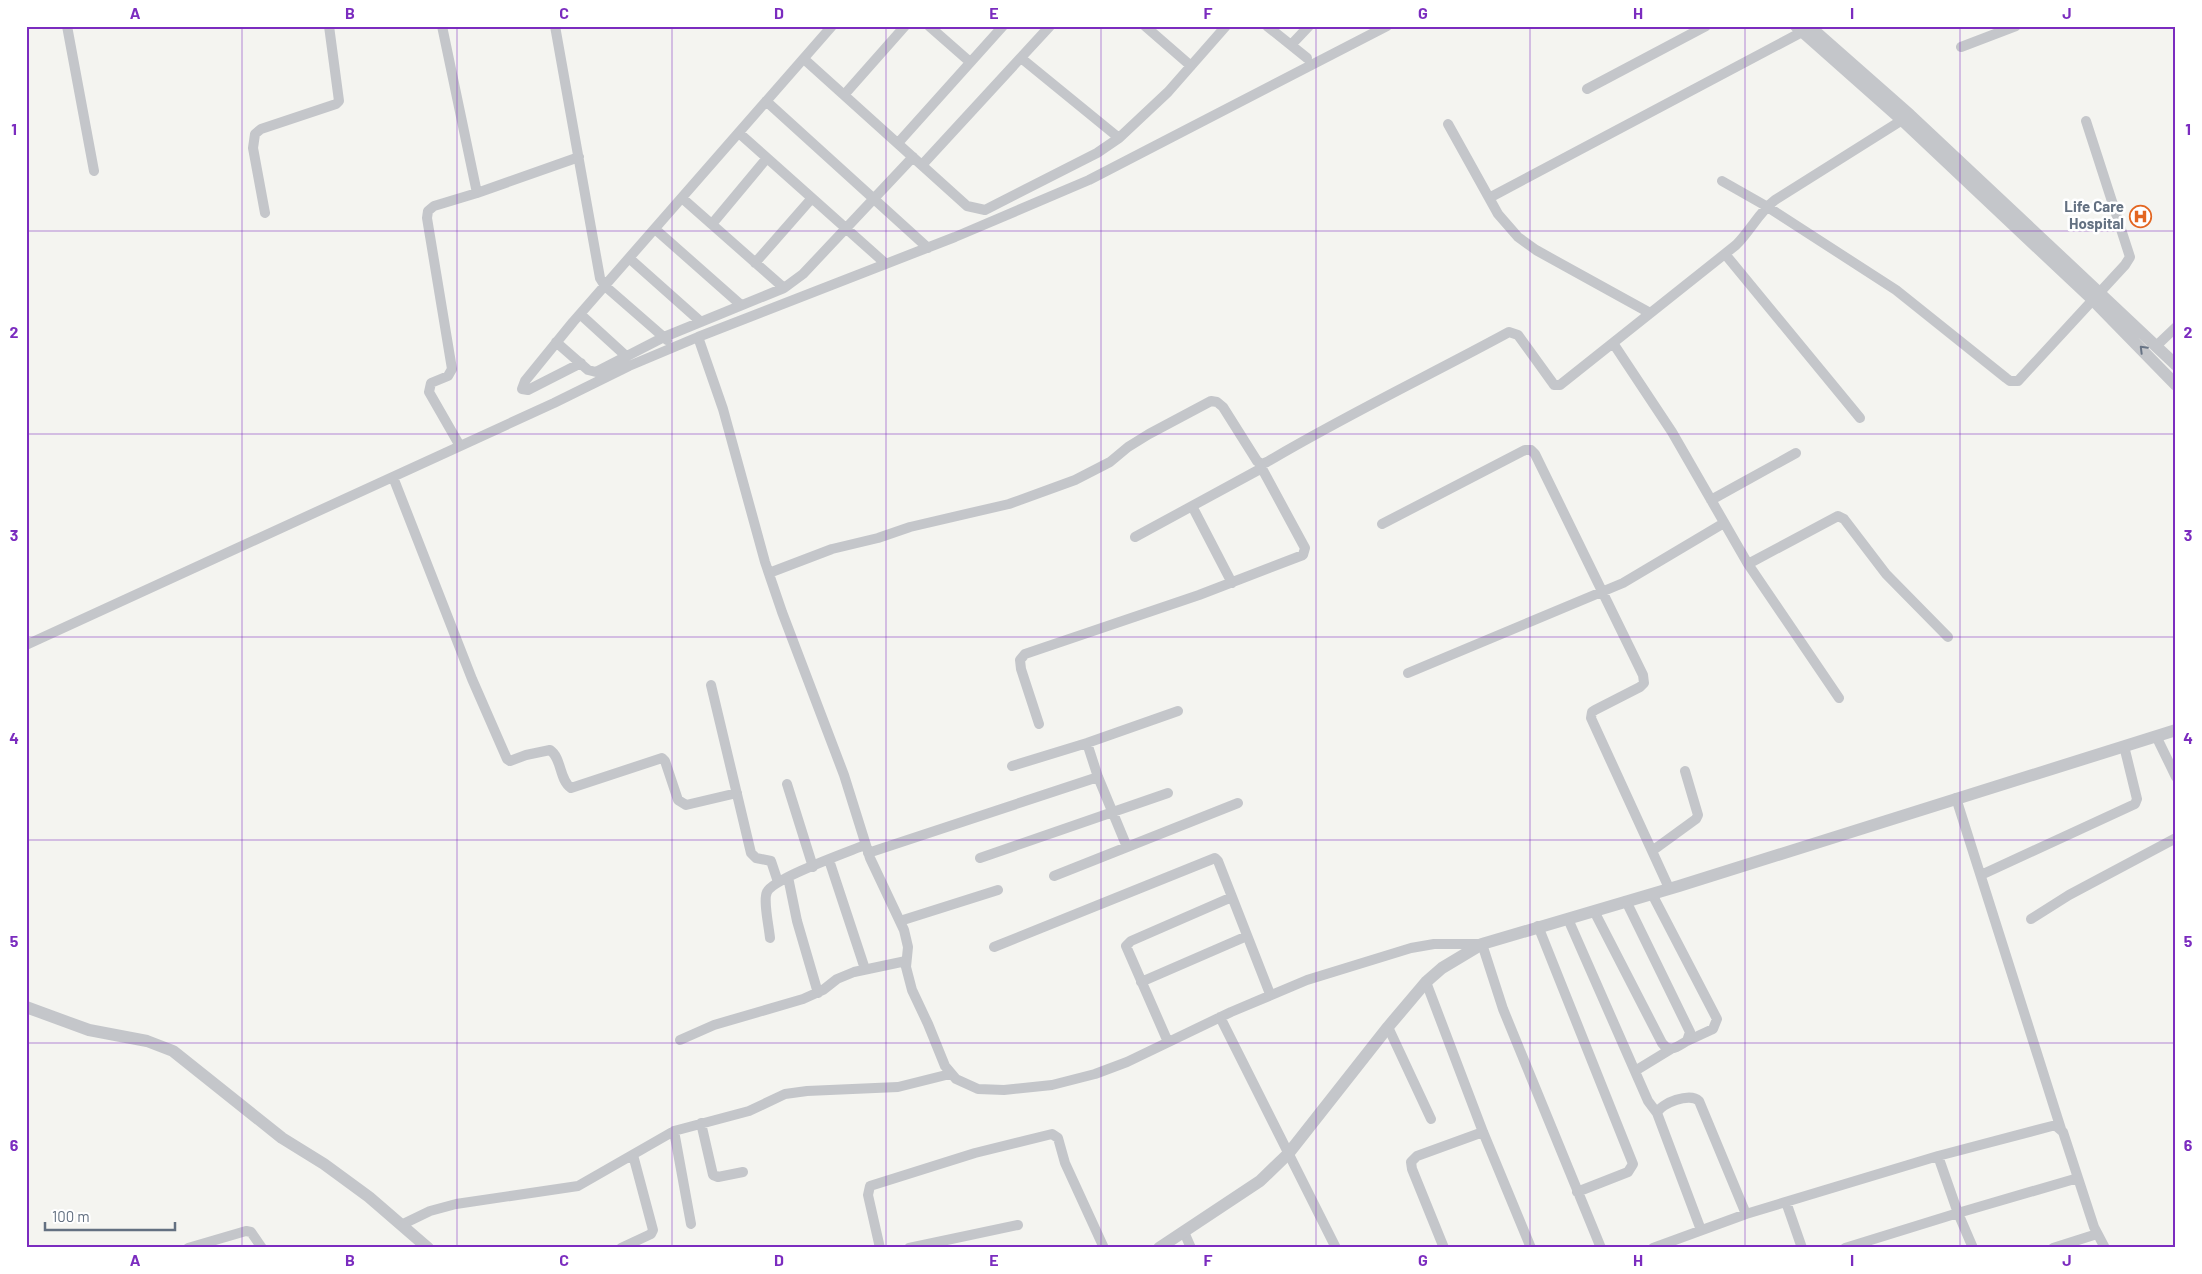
<svg xmlns="http://www.w3.org/2000/svg" width="2202" height="1274" font-family="Barlow,sans-serif">
  <rect width="100%" height="100%" fill="#f4f4f0"/>
  <g fill="none" stroke-linecap="round" stroke-linejoin="round">
    <path stroke="#c4c6ca" stroke-width="10" d="M 67,26 L 94,171
      M 442,26 L 477,193
      M 555,26 L 600,278 L 605,286 L 667,340
      M 929,26 L 970,62
      M 1145,26 L 1191,66
      M 1267,26 L 1307,58
      M 1291,45 L 1309,26
      M 1961,47 L 2016,26
      M 1021,58 L 1119,138
      M 804,59 L 967,206 L 985,210 L 1097,153 L 1119,138 L 1168,92 L 1226,26
      M 1587,89 L 1706,26
      M 844,95 L 905,26
      M 766,101 L 928,248
      M 1448,124 L 1498,214 L 1518,237 L 1536,250 L 1650,313
      M 739,133 L 886,264
      M 898,143 L 1003,26
      M 922,165 L 1050,26
      M 1722,181 L 1766,206 L 1896,290 L 2006,378 L 2010,381 L 2018,381 L 2125,265 L 2130,257 L 2086,121
      M 682,198 L 784,288
      M 1489,198 L 1802,32
      M 265,213 L 253,148 L 255,134 L 261,129 L 336,104 L 339,101 L 329,26
      M 712,224 L 767,158
      M 655,229 L 741,305
      M 1725,254 L 1860,418
      M 629,258 L 701,322
      M 755,263 L 812,198
      M 580,314 L 626,356
      M 698,337 L 723,409 L 765,562 L 782,612 L 844,775 L 870,858 L 904,930 L 908,947 L 906,967 L 912,990 L 928,1024 L 945,1066 L 956,1079 L 978,1089 L 1004,1090 L 1052,1085 L 1095,1074 L 1127,1062 L 1231,1012 L 1307,980 L 1411,948 L 1434,944 L 1482,944 L 1503,1009 L 1601,1248
      M 556,342 L 588,370 L 596,372 L 664,337 L 784,288 L 803,274 L 913,157
      M 1613,343 L 1672,432 L 1748,564 L 1839,698
      M 2156,346 L 2176,327
      M 581,363 L 528,390 L 522,389 L 525,381 L 573,322 L 832,26
      M 460,446 L 429,392 L 431,383 L 448,376 L 452,369 L 427,218 L 428,211 L 434,206 L 477,193 L 579,157
      M 393,477 L 472,679 L 507,759 L 510,761 L 526,755 L 550,750 C 562,758 559,780 571,788 L 662,758 L 665,761 L 678,800 L 686,805 L 737,793
      M 1711,500 L 1796,453
      M 1192,506 L 1232,583
      M 1382,524 L 1525,450 L 1531,450 L 1535,454 L 1643,675 L 1644,683 L 1640,687 L 1595,710 L 1592,712 L 1591,718 L 1669,888
      M 1135,537 L 1262,468
      M 1748,564 L 1838,516 L 1844,519 L 1886,574 L 1948,637
      M 769,573 L 832,549 L 878,538 L 910,527 L 1009,504 L 1075,480 L 1110,462 L 1128,447 L 1149,434 L 1211,401 L 1217,402 L 1223,407 L 1257,461 L 1262,464 L 1267,462 C 1346,415 1428,376 1509,332 L 1518,335 L 1552,382 L 1554,385 L 1560,385 L 1736,245 C 1751,230 1759,212 1775,200 L 1907,117
      M 26,645 L 554,403 L 629,366 L 698,337 L 955,237 L 1089,180 L 1387,26
      M 1408,673 L 1623,583 L 1724,523
      M 711,685 L 751,853 L 756,858 L 771,861 L 778,882
      M 1039,724 L 1021,669 L 1020,660 L 1025,654 L 1199,595 L 1303,555 L 1305,548 L 1259,463
      M 2156,736 L 2176,777
      M 1087,743 L 1098,777 L 1127,847
      M 1012,766 L 1087,743 L 1178,711
      M 787,784 L 813,867
      M 1956,798 L 2061,1129
      M 1652,851 L 1696,819 L 1698,815 L 1685,771
      M 868,853 L 1098,777
      M 980,858 L 1168,793
      M 829,860 L 865,969
      M 1981,875 L 2135,804 L 2137,799 L 2124,746
      M 1054,876 L 1238,803
      M 788,877 L 797,921 L 818,993
      M 1652,894 L 1717,1019 L 1713,1029 L 1687,1041
      M 1594,911 L 1662,1043 C 1670,1054 1678,1046 1687,1041 L 1690,1032 L 1626,901
      M 1568,919 L 1648,1101 L 1657,1113
      M 2031,919 L 2069,895 L 2176,838
      M 900,921 L 998,890
      M 1538,926 L 1633,1164 L 1628,1172 L 1577,1192
      M 770,938 C 769,927 763,900 767,892 C 774,878 848,852 865,845
      M 994,947 L 1215,858 L 1218,861 L 1270,994
      M 1141,982 L 1247,936
      M 1426,982 L 1483,1132 L 1531,1248
      M 1220,1017 L 1336,1248
      M 1388,1027 L 1431,1119
      M 680,1040 L 714,1025 L 803,999 L 823,990 L 837,979 L 854,972 L 906,961
      M 1168,1042 L 1126,946 L 1131,941 L 1232,897
      M 1635,1071 L 1671,1049
      M 701,1123 L 713,1175 L 718,1177 L 743,1172
      M 674,1131 L 691,1224
      M 1938,1156 L 1958,1213 L 2078,1178
      M 1786,1202 L 1802,1248
      M 401,1225 L 430,1211 L 456,1204 L 578,1186 L 674,1131 L 749,1111 L 785,1094 L 807,1091 L 898,1087 L 950,1074
      M 1701,1230 L 1657,1113 C 1661,1103 1690,1092 1699,1101 L 1746,1214
      M 1184,1232 L 1191,1248
      M 188,1248 L 246,1231 L 251,1232 L 262,1248
      M 621,1248 L 651,1234 L 653,1230 L 633,1155
      M 880,1248 L 868,1195 L 870,1186 L 975,1153 L 1052,1134 L 1058,1138 L 1065,1163 L 1104,1248
      M 909,1248 L 1018,1225
      M 1444,1248 L 1412,1169 L 1411,1162 L 1417,1156 L 1483,1132
      M 1653,1248 L 1746,1214 L 1938,1156 L 2052,1126 L 2056,1126 L 2063,1132 L 2094,1227 L 2105,1248
      M 1845,1248 L 1958,1213 L 1973,1248
      M 2053,1248 L 2097,1234"/>
    <path stroke="#c4c6ca" stroke-width="12" d="M 1796,26 L 1902,120 L 2093,300 L 2176,385
      M 1809,26 L 1910,115 L 2176,365
      M 26,1007 L 89,1030 L 147,1041 L 173,1051 L 282,1138 L 324,1164 L 369,1197 L 428,1248
      M 1159,1248 L 1260,1181 L 1288,1154 L 1388,1027 L 1426,982 L 1442,968 L 1482,944 L 1679,886 L 2176,730"/>
  </g>
  <defs><path id="oneway-chevron" d="M-2-3.5L2.5 0L-2 3.5" fill="none" stroke-width="1.6" stroke-linecap="round" stroke-linejoin="round" transform="scale(1.25)"/></defs>
  <use stroke="#687485" href="#oneway-chevron" transform="translate(2143 349) rotate(-135)"/>
  <path fill="none" stroke="#7b2cbf" stroke-width="1" stroke-opacity="0.55" d="M 242,26 L 242,1248M 457,26 L 457,1248M 672,26 L 672,1248M 886,26 L 886,1248M 1101,26 L 1101,1248M 1316,26 L 1316,1248M 1530,26 L 1530,1248M 1745,26 L 1745,1248M 1960,26 L 1960,1248M 26,231 L 2176,231M 26,434 L 2176,434M 26,637 L 2176,637M 26,840 L 2176,840M 26,1043 L 2176,1043"/>
  <defs>
    <symbol id="hospital-ring" viewBox="-11 -11 22 22"><circle r="9.5" fill="#fff" stroke="#e36621" stroke-width="1.5"/><path d="M-5-5h3v3.5h4V-5h3V5h-3V1.5h-4V5h-3Z" fill="#e36621"/></symbol>
  </defs>
  <g fill-rule="evenodd">
    <use href="#hospital-ring" x="2128" y="204" width="25" height="25"/>
  </g>
  <g text-anchor="middle" stroke-width="5" stroke-linejoin="round" paint-order="stroke">
    <g font-size="15" font-weight="bold" fill="#637081" stroke="#fff" text-anchor="end">
      <text x="2124" y="212">Life Care<tspan x="2124" dy="17">Hospital</tspan></text>
    </g>
  </g>
  <rect width="2202" height="1274" fill="none" stroke="#ffffff" stroke-width="55"/>
  <path d="M45 1222v8h130v-8" fill="none" stroke="#637081" stroke-width="2.5"/>
  <text x="52" y="1222" font-size="15" fill="#637081" stroke="#ffffff" stroke-width="4" paint-order="stroke">100 m</text>
  <rect x="28" y="28" width="2146" height="1218" fill="none" stroke="#7b2cbf" stroke-width="2"/>
  <g font-size="16" text-anchor="middle" font-weight="bold" fill="#7b2cbf">
    <text x="135" y="19">A</text>
    <text x="350" y="19">B</text>
    <text x="564" y="19">C</text>
    <text x="779" y="19">D</text>
    <text x="994" y="19">E</text>
    <text x="1208" y="19">F</text>
    <text x="1423" y="19">G</text>
    <text x="1638" y="19">H</text>
    <text x="1852" y="19">I</text>
    <text x="2067" y="19">J</text>
    <text x="14" y="135">1</text>
    <text x="2188" y="135">1</text>
    <text x="14" y="338">2</text>
    <text x="2188" y="338">2</text>
    <text x="14" y="541">3</text>
    <text x="2188" y="541">3</text>
    <text x="14" y="744">4</text>
    <text x="2188" y="744">4</text>
    <text x="14" y="947">5</text>
    <text x="2188" y="947">5</text>
    <text x="14" y="1151">6</text>
    <text x="2188" y="1151">6</text>
    <text x="135" y="1266">A</text>
    <text x="350" y="1266">B</text>
    <text x="564" y="1266">C</text>
    <text x="779" y="1266">D</text>
    <text x="994" y="1266">E</text>
    <text x="1208" y="1266">F</text>
    <text x="1423" y="1266">G</text>
    <text x="1638" y="1266">H</text>
    <text x="1852" y="1266">I</text>
    <text x="2067" y="1266">J</text>
  </g>
</svg>
